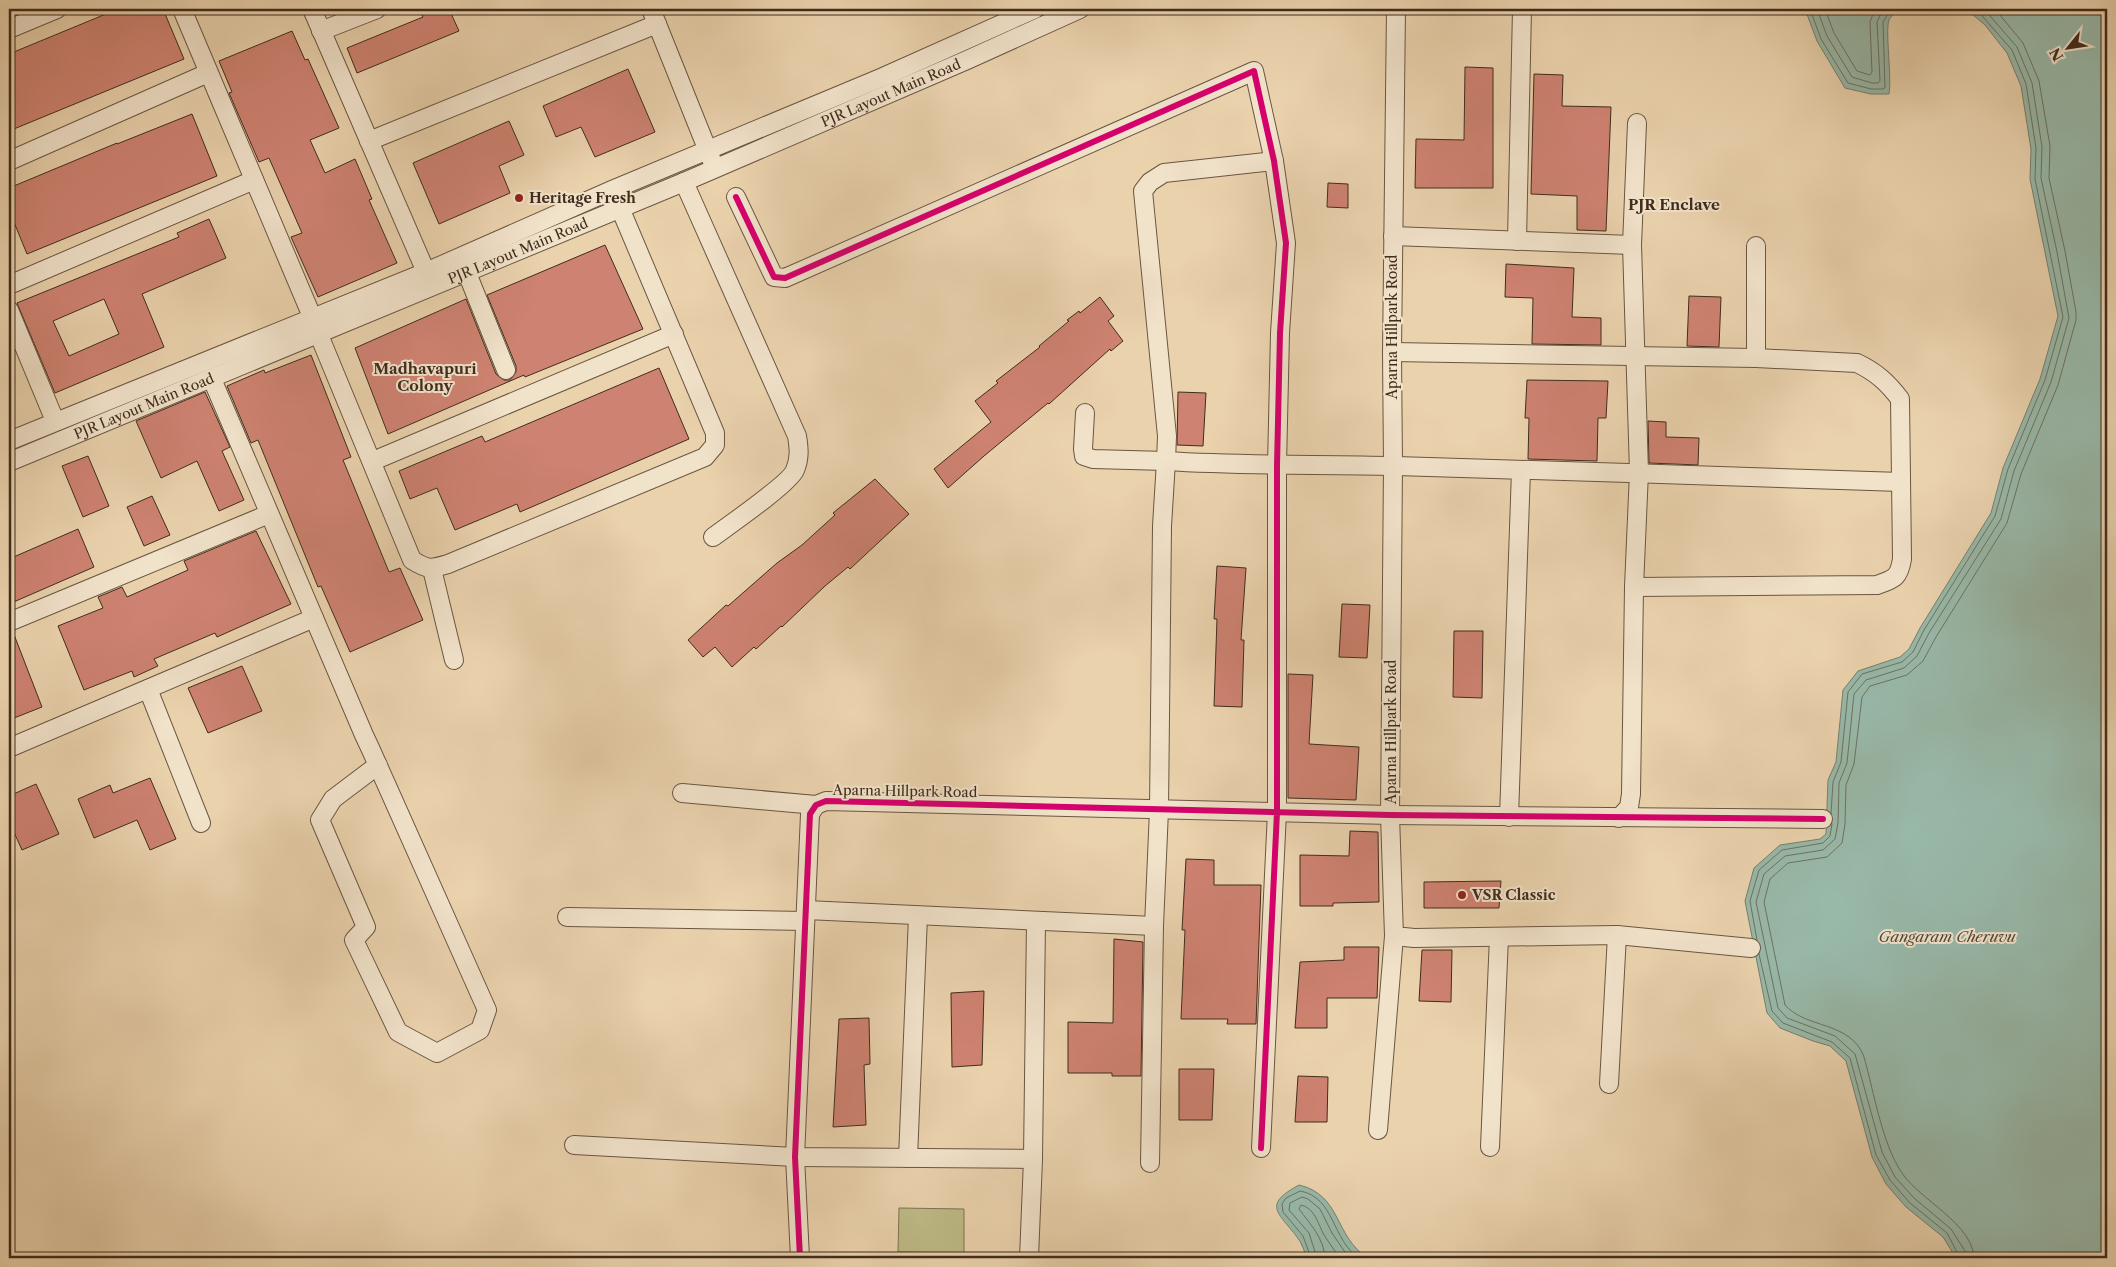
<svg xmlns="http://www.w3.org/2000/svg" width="2116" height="1267" font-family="'Libre Caslon Text',serif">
  <rect width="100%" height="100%" fill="#ead2ad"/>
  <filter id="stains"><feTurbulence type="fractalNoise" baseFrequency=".004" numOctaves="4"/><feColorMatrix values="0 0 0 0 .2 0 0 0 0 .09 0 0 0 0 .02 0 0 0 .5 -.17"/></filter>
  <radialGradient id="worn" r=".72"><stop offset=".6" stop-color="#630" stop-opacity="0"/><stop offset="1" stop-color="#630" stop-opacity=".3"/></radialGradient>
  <path fill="#bdba86" stroke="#7e7352" d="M 899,1208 L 964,1209 L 964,1253 L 898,1252 Z"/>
  <path fill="#98b8a8" stroke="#758070" d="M 1805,9 L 1904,9 C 1897,11 1893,13 1889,20 C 1885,31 1892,77 1889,94 L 1871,94 L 1845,88 L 1817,41 Z
    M 1966,9 L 2107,9 L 2107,1258 L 1956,1258 L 1943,1237 L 1906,1207 L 1886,1184 L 1872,1157 L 1846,1061 L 1830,1046 L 1813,1041 L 1780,1028 L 1767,1013 L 1745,901 L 1754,868 L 1780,845 L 1820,839 L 1826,834 L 1828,780 L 1836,762 L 1843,690 L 1858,671 L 1900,657 L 1909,649 L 1920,628 L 1991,513 L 2003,468 L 2040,379 L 2058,316 L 2030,179 L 2031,149 L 2021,86 L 2007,53 L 1985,25 Z
    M 1299,1185 C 1342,1195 1334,1237 1368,1258 L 1307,1258 C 1304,1251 1302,1243 1297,1237 C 1278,1212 1262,1205 1299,1185 Z"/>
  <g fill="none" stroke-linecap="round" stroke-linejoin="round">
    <path stroke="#6c7262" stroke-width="1" d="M 1810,9 L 1821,39 L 1848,83 L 1871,89 L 1883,89 L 1885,88 L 1883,22 L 1891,9
      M 1817,9 L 1827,36 L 1852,77 L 1872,83 L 1878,83 L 1880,81 L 1877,22 L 1883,9
      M 1825,9 L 1834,33 L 1857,71 L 1870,75 L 1872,72 L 1870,22 L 1875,9
      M 1831,814 L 1833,782 L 1841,762 L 1848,692 L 1862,674 L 1902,662 L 1913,652 L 1924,630 L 1995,516 L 2008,469 L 2045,380 L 2063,317 L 2035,179 L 2036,148 L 2026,84 L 2012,50 L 1976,9
      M 1757,940 L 1750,901 L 1759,870 L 1782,850 L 1823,843 L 1830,836 L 1832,824
      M 1759,954 L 1772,1011 L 1783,1023 L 1832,1042 L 1850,1058 L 1876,1155 L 1890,1180 L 1910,1203 L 1947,1233 L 1960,1258
      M 1311,1258 L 1303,1236 L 1283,1212 L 1282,1204 L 1286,1198 L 1300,1191 C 1335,1197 1332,1241 1359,1258
      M 1317,1258 L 1309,1233 L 1289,1210 L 1290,1203 L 1302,1197 L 1308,1199 L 1320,1209 L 1332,1233 L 1349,1258
      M 1325,1258 C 1324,1238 1310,1224 1299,1209 L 1301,1205 C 1315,1208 1318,1224 1324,1235 C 1329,1243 1335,1251 1340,1258
      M 1966,1258 L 1965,1251 L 1951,1229 L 1914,1198 L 1895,1177 L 1882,1152 L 1855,1054 L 1835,1036 L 1787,1018 L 1778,1008 L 1756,902 L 1764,874 L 1785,856 L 1823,850 L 1835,839 L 1838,823 L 1839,783 L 1847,763 L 1854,694 L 1866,680 L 1904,668 L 1917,656 L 1929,633 L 2001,519 L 2014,471 L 2051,382 L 2069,318 L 2057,252 L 2041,178 L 2042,147 L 2032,83 L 2017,47 L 1984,9
      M 1974,1258 C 1973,1224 1920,1200 1902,1173 C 1882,1144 1874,1092 1864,1057 C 1851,1021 1806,1029 1785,1005 L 1764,902 L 1770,879 L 1788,863 L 1827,857 L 1842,843 L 1845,824 L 1846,785 L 1854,764 L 1862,697 L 1870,686 L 1907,675 L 1923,661 L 1936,637 L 2007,523 L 2021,474 L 2058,385 L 2076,320 L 2076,312 L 2065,251 L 2049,178 L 2050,146 L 2039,81 L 2023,43 L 1995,9"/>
  </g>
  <path fill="#ce8271" stroke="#402c1d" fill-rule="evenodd" d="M 118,9 L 163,9 L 184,59 L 9,131 L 9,54 Z
    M 419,9 L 449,9 L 459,31 L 357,73 L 347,48 L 423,17 Z
    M 292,31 L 305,60 L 308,59 L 339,128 L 310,140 L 325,173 L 355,159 L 372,199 L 369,200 L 397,263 L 318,297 L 291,237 L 302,233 L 269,158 L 259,162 L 229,93 L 232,92 L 219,61 Z
    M 1465,67 L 1493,68 L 1493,188 L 1415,188 L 1416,139 L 1464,140 Z
    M 628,69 L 655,132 L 595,157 L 581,127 L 556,137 L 543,106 Z
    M 1534,74 L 1563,75 L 1562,106 L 1611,107 L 1606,231 L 1577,230 L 1577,196 L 1531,194 Z
    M 192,114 L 217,176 L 27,254 L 9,210 L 9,188 L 117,143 L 117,144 Z
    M 509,121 L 524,155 L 499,166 L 510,193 L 439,224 L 413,163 Z
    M 1328,183 L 1348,184 L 1348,208 L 1327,207 Z
    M 209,219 L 226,258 L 142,294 L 164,347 L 55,393 L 17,303 L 179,237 L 177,233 ZM 104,299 L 119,334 L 69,356 L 53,321 Z
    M 605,245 L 643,329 L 525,377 L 524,375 L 388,434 L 355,348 L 466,299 L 496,374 L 504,380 L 510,380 L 516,372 L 516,366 L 487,295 Z
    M 1506,264 L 1574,268 L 1572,317 L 1601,318 L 1601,345 L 1532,344 L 1533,298 L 1505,297 Z
    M 1689,296 L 1721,297 L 1719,347 L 1687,346 Z
    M 1100,297 L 1114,316 L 1108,321 L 1123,341 L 1111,351 L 1110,349 L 1049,404 L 1048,403 L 984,456 L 948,488 L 934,469 L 991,422 L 975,401 L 998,383 L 996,381 L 1040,347 L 1039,346 L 1069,321 L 1067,320 L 1079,311 L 1080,313 Z
    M 311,355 L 351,457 L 343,460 L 389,572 L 400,568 L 423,620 L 350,652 L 321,586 L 318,587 L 258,440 L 251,443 L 227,386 L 264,370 L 265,373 Z
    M 659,368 L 689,439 L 520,512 L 517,504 L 455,530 L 437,488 L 410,499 L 399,471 L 482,436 L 485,442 Z
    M 1527,380 L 1608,381 L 1606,418 L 1598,418 L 1597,461 L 1528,459 L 1529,418 L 1525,418 Z
    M 205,392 L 230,447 L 222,451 L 244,500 L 219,511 L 197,461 L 161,478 L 136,421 Z
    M 1178,392 L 1206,393 L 1203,446 L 1177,445 Z
    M 1648,421 L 1666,422 L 1666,437 L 1699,438 L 1698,465 L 1649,463 Z
    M 88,456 L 109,506 L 83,517 L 62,466 Z
    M 875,479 L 909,514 L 850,569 L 848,567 L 825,586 L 782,627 L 781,626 L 756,649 L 754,647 L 732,667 L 715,647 L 703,657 L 688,640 L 726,605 L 728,606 L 777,563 L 802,545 L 835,515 L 833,513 Z
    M 152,496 L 170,535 L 144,546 L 127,507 Z
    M 78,529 L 94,567 L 9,604 L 9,559 Z
    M 256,531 L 291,604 L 217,637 L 215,633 L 154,659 L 158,666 L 134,677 L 132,671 L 84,690 L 58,626 L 103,608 L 98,597 L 122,587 L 127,597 L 188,570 L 184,561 Z
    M 1217,566 L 1246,568 L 1241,640 L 1244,640 L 1242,707 L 1214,706 L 1217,619 L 1214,619 Z
    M 1342,604 L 1370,605 L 1367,658 L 1339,657 Z
    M 1454,631 L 1483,631 L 1482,698 L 1453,697 Z
    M 9,632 L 13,632 L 42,707 L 9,720 Z
    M 242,666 L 262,711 L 208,733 L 188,688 Z
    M 1288,674 L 1313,675 L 1309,744 L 1359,747 L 1356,800 L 1288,798 Z
    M 150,778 L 176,839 L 150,850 L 137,820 L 94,838 L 78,799 L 110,785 L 113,793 Z
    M 36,784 L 59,834 L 22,850 L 9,821 L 9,796 Z
    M 1350,831 L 1378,832 L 1379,902 L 1333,903 L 1333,906 L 1300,906 L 1300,855 L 1349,856 Z
    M 1186,859 L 1214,860 L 1214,885 L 1261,885 L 1256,1024 L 1227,1024 L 1228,1019 L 1181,1019 L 1185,930 L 1182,930 Z
    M 1501,881 L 1499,908 L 1424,908 L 1424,882 Z
    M 1114,939 L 1143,942 L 1141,1076 L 1112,1076 L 1112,1073 L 1068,1073 L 1068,1022 L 1113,1023 Z
    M 1344,947 L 1379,947 L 1377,998 L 1327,998 L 1327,1028 L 1295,1028 L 1300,962 L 1344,960 Z
    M 1422,950 L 1452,950 L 1451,1002 L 1419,1001 Z
    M 984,991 L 982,1065 L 952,1067 L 951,993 Z
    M 869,1018 L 870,1064 L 864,1065 L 866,1125 L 833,1127 L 839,1019 Z
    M 1179,1069 L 1214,1069 L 1212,1120 L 1179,1120 Z
    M 1298,1076 L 1328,1077 L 1327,1122 L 1295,1122 Z"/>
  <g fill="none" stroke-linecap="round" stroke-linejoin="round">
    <defs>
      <g id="minor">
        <path d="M 182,9 L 313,319"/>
        <path d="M 312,9 L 426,272"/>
        <path d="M 651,9 L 712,161"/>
        <path d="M 1396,9 L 1392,352 L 1393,466 L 1390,815 L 1394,936 L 1414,938 L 1617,935 L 1751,948"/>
        <path d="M 9,29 L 57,9"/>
        <path d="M 321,31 L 377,9"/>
        <path d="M 369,141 L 657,24"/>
        <path d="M 9,161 L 208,73"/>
        <path d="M 1274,161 L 1164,173 L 1150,182 L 1143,191 L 1167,436 L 1166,461 C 1243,466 1319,464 1396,466 C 1564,471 1733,476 1901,482"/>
        <path d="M 684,182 L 797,436 C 799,448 800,458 795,470 C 790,483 728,526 713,537"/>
        <path d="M 736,197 L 774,277 L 785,278 L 1254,71 L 1274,161 L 1286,243 L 1280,333 L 1277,466 L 1277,812 L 1261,1148"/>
        <path d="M 1393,236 L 1632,245"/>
        <path d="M 1517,241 L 1522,9"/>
        <path d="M 467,273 L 506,370"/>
        <path d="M 9,285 L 254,180"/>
        <path d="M 9,310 L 55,421"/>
        <path d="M 319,335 L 412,560 C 428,570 431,569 448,564 L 705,457 L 715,445 L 715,433 L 620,208"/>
        <path d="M 1392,352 L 1756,358 L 1857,363 C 1876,372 1888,383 1900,399 L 1902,559 C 1899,578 1894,579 1877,585 L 1634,587"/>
        <path d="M 1756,358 L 1756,246"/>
        <path d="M 212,379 L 364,735 L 371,750 L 487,1010 L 480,1030 L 437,1053 L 398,1032 L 354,940 L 366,927 L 320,820 L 333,799 L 378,765"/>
        <path d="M 1085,413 L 1083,449 L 1084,456 L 1093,459 L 1166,461 L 1162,526 L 1159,810 L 1154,926 L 1150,1163"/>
        <path d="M 9,441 L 426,272 L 612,190 L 883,77 L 1035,9"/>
        <path d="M 373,461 L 674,334"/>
        <path id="s1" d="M 9,462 L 684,182 L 967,60 L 1080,9"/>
        <path d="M 432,569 L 454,660"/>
        <path d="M 9,622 L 269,514"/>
        <path d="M 148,689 L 201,823"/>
        <path d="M 9,748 L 314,618"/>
        <path d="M 682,793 L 816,805"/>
        <path d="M 1509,817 L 1521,470"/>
        <path d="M 1619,818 L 1629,807 L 1631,794 L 1634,587 L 1639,472 L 1632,245 L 1637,123"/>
        <path d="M 806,910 L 1154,926"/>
        <path d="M 567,917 L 805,921"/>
        <path d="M 1609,1084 L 1617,935"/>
        <path d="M 1378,1130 L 1394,936"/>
        <path d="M 574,1145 L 795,1157 L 1033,1159"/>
        <path d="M 1490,1147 L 1499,937"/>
        <path d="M 908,1158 L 918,916"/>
        <path d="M 800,1258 L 795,1157 L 810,814 L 816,805 L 826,801 L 1390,815 L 1823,819"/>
        <path d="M 1029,1258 L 1033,1159 L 1036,921"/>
      </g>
    </defs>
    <use href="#minor" stroke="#6a5641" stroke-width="20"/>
    <use href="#minor" stroke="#f1e2ca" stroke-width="18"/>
    <defs>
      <path id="cycleway" d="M 736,197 L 774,277 L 785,278 L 1254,71 L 1274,161 L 1286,243 L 1280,333 L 1277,466 L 1277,812 L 1261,1148
        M 800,1258 L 795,1157 L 810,814 L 816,805 L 826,801 L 1390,815 L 1823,819"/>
    </defs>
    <use href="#cycleway" stroke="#f1e2ca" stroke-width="9"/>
    <use href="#cycleway" stroke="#d6006c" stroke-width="6"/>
  </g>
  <g fill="#8f2418" stroke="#f1e2ca" stroke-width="2">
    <circle cx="519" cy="198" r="5"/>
    <circle cx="1462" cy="895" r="5"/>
  </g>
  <g text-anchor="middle" stroke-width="4" stroke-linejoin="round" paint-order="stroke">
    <g font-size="14" fill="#402c1d" stroke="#f1e2ca">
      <text dy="5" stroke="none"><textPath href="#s1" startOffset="956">PJR Layout Main Road</textPath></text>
      <text dy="5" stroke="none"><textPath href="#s1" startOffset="551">PJR Layout Main Road</textPath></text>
      <text transform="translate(1392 327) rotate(-90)" y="5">Aparna Hillpark Road</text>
      <text dy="5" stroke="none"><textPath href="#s1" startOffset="146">PJR Layout Main Road</textPath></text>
      <text transform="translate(1391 732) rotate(-90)" y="5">Aparna Hillpark Road</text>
      <text transform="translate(905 791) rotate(1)" y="5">Aparna Hillpark Road</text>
    </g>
    <g font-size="14" font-weight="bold" fill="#402c1d" stroke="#f1e2ca" text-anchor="start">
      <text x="529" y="203">Heritage Fresh</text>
      <text x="1472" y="900">VSR Classic</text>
    </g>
    <g font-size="15" font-weight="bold" fill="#402c1d" stroke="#f1e2ca">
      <text x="1674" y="210">PJR Enclave</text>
      <text x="425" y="374">Madhavapuri<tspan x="425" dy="17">Colony</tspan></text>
    </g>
    <g font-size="15" font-style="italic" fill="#524839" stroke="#f1e2ca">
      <text x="1947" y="942">Gangaram Cheruvu</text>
    </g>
  </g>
  <rect width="2116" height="1267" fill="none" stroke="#ead2ad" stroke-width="30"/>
  <rect x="10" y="10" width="2096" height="1247" fill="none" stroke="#402c1d" stroke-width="2.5"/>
  <rect x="15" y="15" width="2086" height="1237" fill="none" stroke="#402c1d"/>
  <g transform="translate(2068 48) rotate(240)" stroke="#f1e2ca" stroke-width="4" paint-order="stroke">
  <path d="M0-4L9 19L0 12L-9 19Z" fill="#402c1d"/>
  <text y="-8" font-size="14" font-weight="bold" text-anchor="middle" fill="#402c1d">N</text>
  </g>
  <rect width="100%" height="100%" filter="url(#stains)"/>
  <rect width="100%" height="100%" fill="url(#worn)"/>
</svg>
